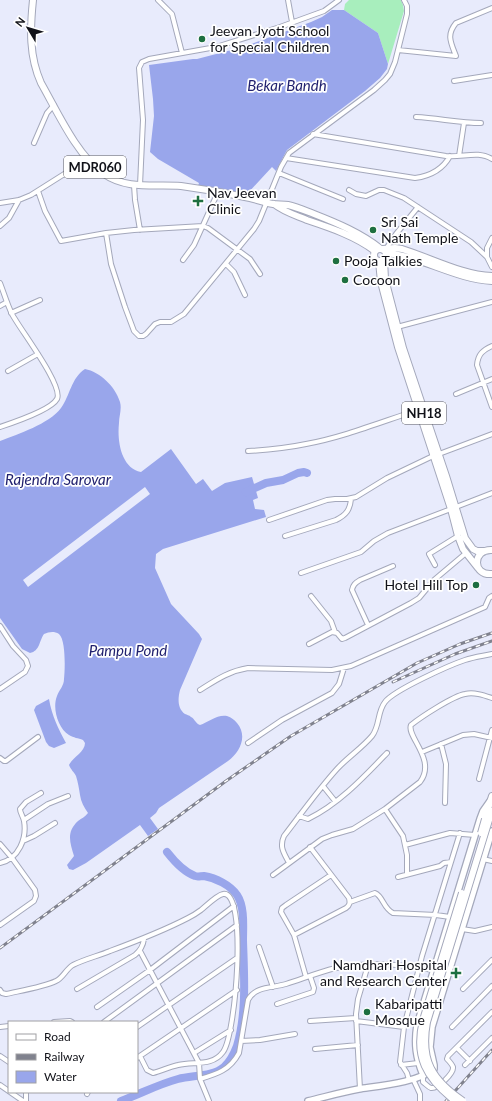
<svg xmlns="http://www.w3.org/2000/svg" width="492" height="1101" font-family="Lato,sans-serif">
  <rect width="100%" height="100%" fill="#e8ebfc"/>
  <path fill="#a8eebd" d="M 349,0 L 401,0 L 403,5 L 404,11 L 388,64 L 378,33 L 344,10 L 345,4 Z"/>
  <path fill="#99a6eb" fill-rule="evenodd" d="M 332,10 L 344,10 L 378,33 L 388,64 L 387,69 L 380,78 L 365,91 L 287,150 L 276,171 L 272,167 L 248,193 L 216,190 L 198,186 L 199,183 L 158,159 L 150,152 L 154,116 L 153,99 L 149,65 L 193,59 L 197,59 L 243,47 L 311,22 L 322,17 Z
    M 85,369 C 100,372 115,386 120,402 C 122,409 119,416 119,423 C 117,441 121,468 141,472 L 171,449 L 196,484 L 203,479 L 212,491 L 225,483 L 252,477 L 258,498 L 253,500 L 255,509 L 264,510 L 266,517 L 163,549 L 156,554 L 155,568 L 171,604 L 199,634 L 202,639 L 180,690 C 178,698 177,708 185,714 C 187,715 189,715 191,717 C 195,719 195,723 200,725 C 208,722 218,714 227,716 C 230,717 235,720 237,723 C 248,736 240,752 228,761 L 159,808 L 156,813 L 150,818 L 158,829 L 148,836 L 140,825 L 86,863 L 73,870 L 69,869 L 67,865 L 74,856 C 70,843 66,832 78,821 C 82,818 85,817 88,813 C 84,807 81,802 80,795 C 79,789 78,782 76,776 C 74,772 71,770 69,765 C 73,757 85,752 85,743 L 83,740 C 78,738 74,738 69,735 C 58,728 52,708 57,696 C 59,690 64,686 64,679 C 65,670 66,640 59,634 C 54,631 49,632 44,634 C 39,641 40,651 30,653 L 22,649 L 0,618 L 0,441 C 18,434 49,424 61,408 C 70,396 71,378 85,369 ZM 145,487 L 150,494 L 28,587 L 23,580 Z
    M 49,699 C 52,716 58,728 66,743 L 54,748 L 49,746 L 46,742 L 34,710 L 36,706 Z"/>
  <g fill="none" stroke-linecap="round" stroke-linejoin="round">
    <path stroke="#99a6eb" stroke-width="8" d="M 246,492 L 266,483 L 283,480 L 298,473 L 304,472 L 307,473
      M 121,1101 C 140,1094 159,1084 178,1079 C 193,1075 212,1077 224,1067 C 231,1061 234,1054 237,1046 C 247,1012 244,975 243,940 C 243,927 245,907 237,895 C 230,885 216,878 204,876 C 201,876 197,877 195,876 C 184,872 174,861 167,852"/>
    <defs>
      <path id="minor" d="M 158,0 L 172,14 L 182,53
        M 288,0 L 292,22
        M 398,50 L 456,56 C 451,43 446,35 456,23 L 492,8
        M 454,81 L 492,75
        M 416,117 C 438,118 459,123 481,123
        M 313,134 L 446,156 C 462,158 478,150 492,159
        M 34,143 L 47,113 L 54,105
        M 459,156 L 464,123
        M 286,158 L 415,178 C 430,176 443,169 450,156
        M 279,173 L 343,199
        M 134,185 L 135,200 L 140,230
        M 140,185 L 143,120 L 139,68 L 142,62 L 149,59 L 216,47 L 280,27 L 324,11 L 339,0
        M 349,190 L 356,194 L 366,196 L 379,190 L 384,190 L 404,198 L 471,242 L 487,257 L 492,267
        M 38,191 L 45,211 L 61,241 L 106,233 L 134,230 L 203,226 L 208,228 L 250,259 L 260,274
        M 0,203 L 19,200 L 31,195 L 88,159
        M 0,226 L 9,218 L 19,200
        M 106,233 L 111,264 L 125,307 L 134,331 L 139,336 L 143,336 L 146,334 L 155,324 L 160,322 L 171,322 L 184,314 L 254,229 L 259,221 L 281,167 L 289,153 L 374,90 L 385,80 L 390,74 L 395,62 L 407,14 L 407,6 L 404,0
        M 386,249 L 396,234 L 418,207
        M 487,257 L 487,248 L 492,238
        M 183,260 L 194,245 L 218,192
        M 226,264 L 234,272 L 245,295
        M 0,283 C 4,293 7,304 12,314 C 19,328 64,386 57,399 C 51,410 12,423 0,427
        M 0,306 L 7,302
        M 11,313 L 40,300
        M 397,327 L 492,302
        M 492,346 C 483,350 478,354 477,365 L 492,407
        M 8,371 L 38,354
        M 456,394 L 492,379
        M 248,451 C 267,450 287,448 306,444 C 344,437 381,422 418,410
        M 439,454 L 492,434
        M 456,507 L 492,493
        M 269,520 L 327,500 L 335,499 L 347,499 L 356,497 L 387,478 L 433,456
        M 285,536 L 336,520 C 346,515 350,510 351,499
        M 435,565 L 429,554 L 458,536
        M 301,573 L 361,552 L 374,541 L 388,533 L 451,509
        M 311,596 L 331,621 L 335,632
        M 368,625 L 352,590 C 353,585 355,583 360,580 L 393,566
        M 0,626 L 13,646 L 26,660 L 28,666 L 25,672 L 0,689
        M 309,644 L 332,632 L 337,633 L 342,639 L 345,638 L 411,603 L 419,598 L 434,580 L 466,553
        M 200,690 C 216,680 229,671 248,668 L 332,670 L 351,666 L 485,607 L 489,598 L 492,596
        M 248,743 L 282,720 L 332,693 L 339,684 L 344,668
        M 441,744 L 446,764 L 445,803
        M 422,752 L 463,735 L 474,734 L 492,738
        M 0,758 L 4,761 L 6,761 L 38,737
        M 479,779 L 492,730
        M 323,786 L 335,801
        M 385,809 L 403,836 L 407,855 L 407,874
        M 299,816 L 308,819 C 339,804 364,777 387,753
        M 24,820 L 48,804 L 68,796
        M 23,841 L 34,836 L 55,823
        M 0,844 L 12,858 L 35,890 L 36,896 L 34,901 L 0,925
        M 405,845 L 450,833 L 475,835
        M 483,859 L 492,861
        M 451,862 L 460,833
        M 0,863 C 19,859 27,838 24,821 C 23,816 20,813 20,809 L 26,802 L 41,793
        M 289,863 C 284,853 279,847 284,836 C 301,814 318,790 337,769 C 348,757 362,748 372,736 C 380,726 377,712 385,702 C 394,690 450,665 465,660 C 474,657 483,656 492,654
        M 273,875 L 322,839 L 332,835 L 353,829 L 385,809 L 420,782 C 437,760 406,736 411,725 C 421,717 453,696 465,694 C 474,692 483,695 492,698
        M 398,877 L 440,866 L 444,863 L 451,862 L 422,956 L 404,1027 L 400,1062 L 407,1073 L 409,1080
        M 350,902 L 375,893 C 383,896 383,908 393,913 L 436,915 L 450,917
        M 462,929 L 475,931 L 492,927
        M 294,935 L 346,908 C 350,905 350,903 349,898 L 310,847
        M 259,947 L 273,987
        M 140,951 L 199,1063 L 200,1079 L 209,1101
        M 306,977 L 294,935 L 281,912 L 282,908 L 286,905 L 331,875
        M 77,989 L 135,955 C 141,950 143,946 144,939
        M 463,989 L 492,960
        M 0,990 L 2,993 L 6,994 C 19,991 44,987 56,981 C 63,978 66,969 73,965 C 85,959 98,956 110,951 C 137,941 163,931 188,918 C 192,916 197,913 201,910 C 206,906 217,895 223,894 C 248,889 236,1035 223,1052 C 212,1067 194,1061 178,1065 C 169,1067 161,1071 153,1073 L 147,1070 L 140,1056
        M 277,1004 L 313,992 L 314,988 L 310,976
        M 97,1007 L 150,970 L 234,906
        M 310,1021 L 356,1018
        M 356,1021 L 404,1027
        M 54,1022 L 70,1021 L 72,1022
        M 104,1022 L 237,925
        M 0,1027 L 9,1026
        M 137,1027 L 237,958
        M 452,1027 L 492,986
        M 241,1041 L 260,1040 L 295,1034
        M 457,1048 L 470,1061
        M 315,1049 L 358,1045
        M 194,1053 L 231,1030
        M 0,1056 L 9,1062
        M 137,1058 L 237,990
        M 401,1065 L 418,1063
        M 465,1065 L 492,1038
        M 423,1075 L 423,1082 C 426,1084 428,1087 431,1088 C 438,1089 454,1073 453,1067 C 452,1064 449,1061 447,1059 L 448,1056 L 492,1012
        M 200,1079 C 217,1074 230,1070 239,1053 L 248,1000 C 255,986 273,988 286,984 C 302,979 319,972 336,968 C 367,962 402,964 433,970
        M 413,1079 L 420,1094 L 420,1101
        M 0,1085 L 23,1101
        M 360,1089 L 356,1014 L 358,999 L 368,965
        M 87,1094 L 88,1092
        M 26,1101 L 26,1092"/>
      <path id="secondary" d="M 423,1075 C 416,1058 414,1044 417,1025 L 480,819 L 483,811 L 490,801
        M 308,1101 C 325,1097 342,1092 359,1089 C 378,1086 420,1082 434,1069 L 434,1065 L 430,1047 L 432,1027 L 492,831"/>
      <path id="primary" d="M 33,0 C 30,29 29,56 41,83 C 57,111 77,156 104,174 C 127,190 155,184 181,186 C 204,189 227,193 250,198 C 258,200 265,203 273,204 C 278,205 283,204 288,205 C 297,207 306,211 314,214 C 337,223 361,233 381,249
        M 274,204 C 284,212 295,215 307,220 C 331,228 355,236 375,251"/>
      <path id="trunk" d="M374 255a6 6 0 1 1 12 0a6 6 0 1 1-12 0Z
        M 383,249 L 395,248 L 402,249 C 431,258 462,275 492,276
        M 386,253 C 423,257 455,279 492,281
        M 384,260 L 385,279 L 403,348 L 446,476 L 465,538 L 473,549 L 477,551 L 485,551
        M 379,261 L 381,282 L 398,347 L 451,509 L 458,536 L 463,549 L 478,568
        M 492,550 C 472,549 472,576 492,574
        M 485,819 L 492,796
        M 489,820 L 492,811"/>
    </defs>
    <use href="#minor" stroke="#a4a8bb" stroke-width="6"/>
    <use href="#secondary" stroke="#a4a8bb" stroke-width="8"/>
    <use href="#primary" stroke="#a4a8bb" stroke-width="8"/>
    <use href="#trunk" stroke="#a4a8bb" stroke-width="8"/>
    <use href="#minor" stroke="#fff" stroke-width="4"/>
    <use href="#secondary" stroke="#fff" stroke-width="5.5"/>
    <use href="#primary" stroke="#fff" stroke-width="6"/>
    <use href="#trunk" stroke="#fff" stroke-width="6"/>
    <defs>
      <path id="rail" d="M 393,682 L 455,654 L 492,641
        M 0,948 L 226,781 L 291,736 L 417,663 L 460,644 L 492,633
        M 446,1101 L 492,1050"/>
    </defs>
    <use href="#rail" stroke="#80828e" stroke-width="3"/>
    <use href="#rail" stroke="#fff" stroke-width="1.5" stroke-dasharray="4.5" stroke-linecap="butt"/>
    <defs>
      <path id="trunk-bridge" d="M 481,833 L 485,819
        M 455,1101 C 426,1078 414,1057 423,1020 L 462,893
        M 463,1101 C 432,1080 420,1060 427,1022 L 489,820"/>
    </defs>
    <use href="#trunk-bridge" stroke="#a4a8bb" stroke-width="8" stroke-linecap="butt"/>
    <use href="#trunk-bridge" stroke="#fff" stroke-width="6"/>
  </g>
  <g fill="#1e6f40" stroke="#fff" stroke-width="1.5">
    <circle cx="202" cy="39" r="4"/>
    <path d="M196 195h4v4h4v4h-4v4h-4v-4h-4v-4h4z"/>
    <circle cx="373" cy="230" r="4"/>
    <circle cx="336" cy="261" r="4"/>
    <circle cx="345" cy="280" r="4"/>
    <circle cx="476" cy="585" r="4"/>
    <path d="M454 967h4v4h4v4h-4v4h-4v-4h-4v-4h4z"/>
    <circle cx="367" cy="1012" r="4"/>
  </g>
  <g text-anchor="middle" stroke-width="3.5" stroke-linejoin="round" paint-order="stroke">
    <g fill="#fff" stroke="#58595e" stroke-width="1">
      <rect x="64" y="156" width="62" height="22" rx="3"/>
      <rect x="402" y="402" width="44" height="22" rx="3"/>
    </g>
    <g font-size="13" font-weight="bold" fill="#111219">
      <text x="95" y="172">MDR060</text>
      <text x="424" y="418">NH18</text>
    </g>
    <g font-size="14" fill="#111219" stroke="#fff" text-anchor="start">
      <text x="210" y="36">Jeevan Jyoti School<tspan x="210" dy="16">for Special Children</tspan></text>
      <text x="207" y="198">Nav Jeevan<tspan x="207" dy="16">Clinic</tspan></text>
      <text x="381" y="227">Sri Sai<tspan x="381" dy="16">Nath Temple</tspan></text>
      <text x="344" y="266">Pooja Talkies</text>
      <text x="353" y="285">Cocoon</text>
      <text x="468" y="590" text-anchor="end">Hotel Hill Top</text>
      <text x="447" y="970" text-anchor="end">Namdhari Hospital<tspan x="447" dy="16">and Research Center</tspan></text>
      <text x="375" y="1009">Kabaripatti<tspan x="375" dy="16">Mosque</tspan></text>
    </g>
    <g font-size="15" font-style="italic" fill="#21216f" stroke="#fff">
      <text x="287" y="91">Bekar Bandh</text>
      <text x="58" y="485">Rajendra Sarovar</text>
      <text x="128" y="656">Pampu Pond</text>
    </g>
  </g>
  <rect x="8" y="1021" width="130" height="72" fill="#ffffff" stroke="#a0a0a3"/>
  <rect x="16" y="1034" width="20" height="6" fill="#ffffff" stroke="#a0a0a3"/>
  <text x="44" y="1041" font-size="12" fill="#111219">Road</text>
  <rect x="16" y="1054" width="20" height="6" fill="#80828e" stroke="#a0a0a3"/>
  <text x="44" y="1061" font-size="12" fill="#111219">Railway</text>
  <rect x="16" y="1071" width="20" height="12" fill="#99a6eb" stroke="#a0a0a3"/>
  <text x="44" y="1081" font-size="12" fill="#111219">Water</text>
  <g transform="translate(28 28) rotate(308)" stroke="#ffffff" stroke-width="3" paint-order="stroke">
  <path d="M0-3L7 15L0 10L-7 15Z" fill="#111219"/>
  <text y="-6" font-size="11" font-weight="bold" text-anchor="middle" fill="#111219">N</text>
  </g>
</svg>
